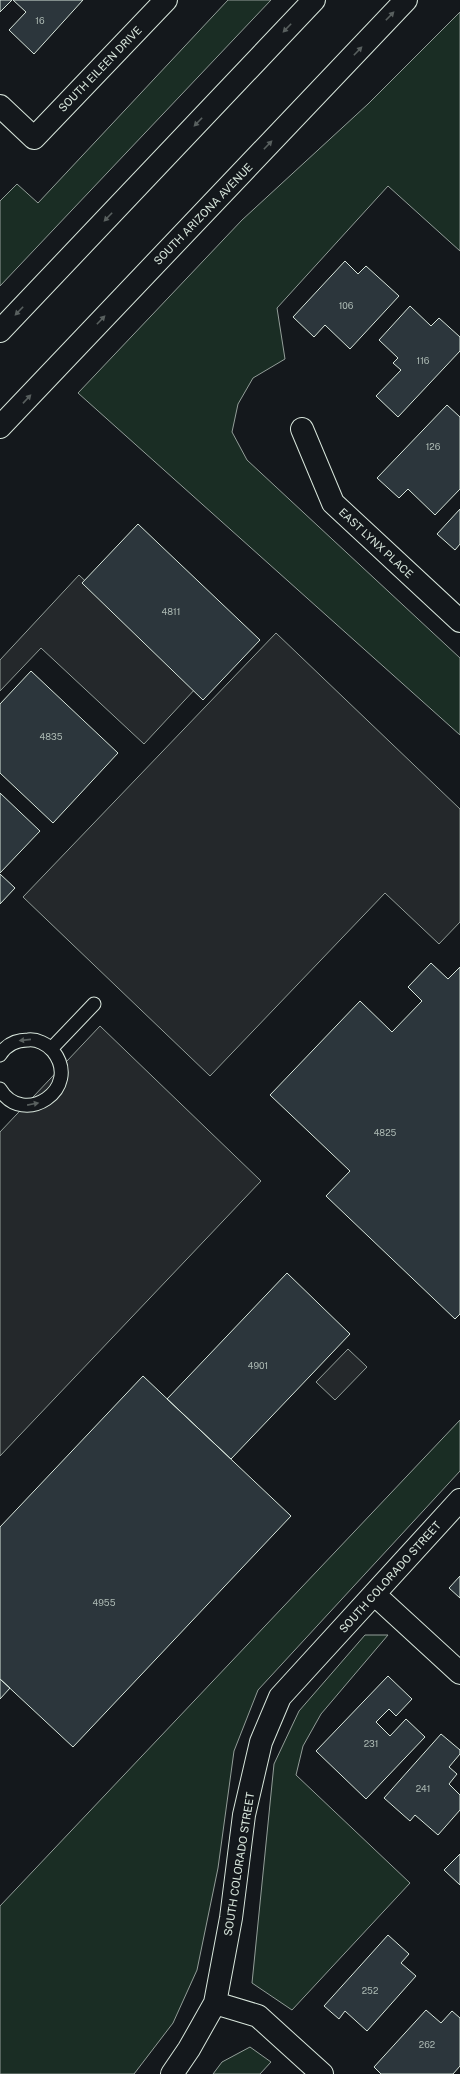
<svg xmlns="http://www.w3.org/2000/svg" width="460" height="2074" font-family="'Public Sans',sans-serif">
  <rect width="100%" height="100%" fill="#14181c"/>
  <path fill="#1a2d24" stroke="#939e99" d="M 228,0 L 271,0 L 0,286 L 0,201 L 17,184 L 38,203 Z
    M 460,12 L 460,251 L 388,186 L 277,308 L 285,359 L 253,378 L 238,404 L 232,432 L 247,460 L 460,658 L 460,735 L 78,393 L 242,220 L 368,104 Z
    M 460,1420 L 460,1471 L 258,1690 L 234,1751 L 218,1868 L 197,1970 L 173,2023 L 134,2074 L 0,2074 L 0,1906 Z
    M 365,1635 L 388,1635 L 321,1714 L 303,1746 L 296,1775 L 410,1883 L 292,2010 L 252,1983 L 274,1764 L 299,1711 Z
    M 250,2047 L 271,2062 L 260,2074 L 213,2074 L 222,2062 Z"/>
  <path fill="#24282b" stroke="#939e99" d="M 79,575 L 197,687 L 144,744 L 41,648 L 0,691 L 0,660 Z
    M 276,633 L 460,809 L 460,922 L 439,944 L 385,893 L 210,1076 L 23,897 Z
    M 100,1026 L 261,1181 L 0,1456 L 0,1132 Z
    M 348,1349 L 367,1367 L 335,1400 L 316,1382 Z"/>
  <path fill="#2c363c" stroke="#d8e6dc" d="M 0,0 L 12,0 L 0,12 Z
    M 13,0 L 83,0 L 34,54 L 9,30 L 26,12 Z
    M 345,261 L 358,274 L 366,266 L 399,296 L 350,349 L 325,325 L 314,337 L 293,317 Z
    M 410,306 L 431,326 L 439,318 L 460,337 L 460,351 L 398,417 L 376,396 L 401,370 L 393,363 L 398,358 L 379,340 Z
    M 447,405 L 460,417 L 460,489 L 435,515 L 408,489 L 399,498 L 377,478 Z
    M 460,509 L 460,544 L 455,550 L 437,534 Z
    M 138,524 L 260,640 L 203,700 L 82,583 Z
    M 31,671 L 118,753 L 53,823 L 0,773 L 0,704 Z
    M 0,793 L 40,831 L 0,873 Z
    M 0,874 L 15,888 L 0,904 Z
    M 431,963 L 448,979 L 460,967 L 460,1314 L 455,1319 L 326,1196 L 350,1171 L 270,1095 L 360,1001 L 392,1032 L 422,1001 L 408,987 Z
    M 287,1273 L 350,1334 L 231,1459 L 167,1399 Z
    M 143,1376 L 291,1516 L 73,1747 L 0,1679 L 0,1527 Z
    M 460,1576 L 460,1598 L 449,1588 Z
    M 388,1676 L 412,1699 L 396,1716 L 389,1709 L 376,1722 L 390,1736 L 406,1719 L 425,1737 L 366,1799 L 316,1751 Z
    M 0,1679 L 10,1688 L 0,1699 Z
    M 441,1734 L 460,1750 L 460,1754 L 449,1767 L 457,1774 L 449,1784 L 460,1795 L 460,1810 L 438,1835 L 415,1815 L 410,1821 L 384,1798 Z
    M 460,1854 L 460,1885 L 444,1870 Z
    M 388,1935 L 409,1954 L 401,1963 L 416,1976 L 367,2031 L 345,2011 L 339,2019 L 324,2006 Z
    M 426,2010 L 441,2023 L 452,2011 L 460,2018 L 460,2066 L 453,2074 L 381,2074 L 374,2067 Z"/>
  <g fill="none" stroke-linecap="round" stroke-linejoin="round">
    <defs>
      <path id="service" d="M 51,1049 L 94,1004
        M 0,1055 C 6,1045 16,1040 28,1040 C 37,1039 47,1044 53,1051 C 83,1089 23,1128 0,1089"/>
      <path id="minor" d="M 0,106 L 34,138 L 166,0
        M 302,429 L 333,503 L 460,621
        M 374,1594 L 460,1673
        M 215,2003 L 258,2016 L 322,2074
        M 172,2074 L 189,2049 L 215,2003 L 231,1918 L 244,1815 L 261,1742 L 280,1697 L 460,1500"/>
      <path id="primary" d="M 0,331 L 314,0
        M 0,427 L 406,0"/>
    </defs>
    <use href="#service" stroke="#d8e6dc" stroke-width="15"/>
    <use href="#minor" stroke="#d8e6dc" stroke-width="24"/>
    <use href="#primary" stroke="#d8e6dc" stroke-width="24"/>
    <use href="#service" stroke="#14181c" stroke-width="13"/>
    <use href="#minor" stroke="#14181c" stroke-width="22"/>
    <use href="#primary" stroke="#14181c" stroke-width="22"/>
  </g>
  <defs><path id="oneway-solid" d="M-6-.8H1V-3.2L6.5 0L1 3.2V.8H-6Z"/></defs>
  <g fill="#59605f">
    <use href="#oneway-solid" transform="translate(390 16) rotate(-46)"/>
    <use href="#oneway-solid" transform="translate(287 28) rotate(134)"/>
    <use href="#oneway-solid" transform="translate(358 51) rotate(-46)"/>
    <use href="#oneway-solid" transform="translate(198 122) rotate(134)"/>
    <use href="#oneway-solid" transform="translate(268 145) rotate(-46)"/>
    <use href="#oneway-solid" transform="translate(108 217) rotate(134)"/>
    <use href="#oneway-solid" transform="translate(19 311) rotate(134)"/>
    <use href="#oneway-solid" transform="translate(101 320) rotate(-46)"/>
    <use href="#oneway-solid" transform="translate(27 399) rotate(-47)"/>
    <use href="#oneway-solid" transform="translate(25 1040) rotate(174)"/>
    <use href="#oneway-solid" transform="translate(33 1104) rotate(-11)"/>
  </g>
  <g text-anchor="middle" stroke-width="3" stroke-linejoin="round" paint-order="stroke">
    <g font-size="9" fill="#adbab4">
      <text x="40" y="24">16</text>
      <text x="346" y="309">106</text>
      <text x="423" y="364">116</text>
      <text x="433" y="450">126</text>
      <text x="171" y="615">4811</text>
      <text x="51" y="740">4835</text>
      <text x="385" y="1136">4825</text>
      <text x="258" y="1369">4901</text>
      <text x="104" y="1606">4955</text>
      <text x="371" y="1747">231</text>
      <text x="423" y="1792">241</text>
      <text x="370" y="1994">252</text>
      <text x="427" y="2048">262</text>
    </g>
    <g font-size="11" fill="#d8e6dc" stroke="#14181c">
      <text transform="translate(100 69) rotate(-46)" y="4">SOUTH EILEEN DRIVE</text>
      <text transform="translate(203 214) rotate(-46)" y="4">SOUTH ARIZONA AVENUE</text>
      <text transform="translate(376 543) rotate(43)" y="4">EAST LYNX PLACE</text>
      <text transform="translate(390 1577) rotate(-48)" y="4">SOUTH COLORADO STREET</text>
      <text transform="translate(239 1864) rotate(-81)" y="4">SOUTH COLORADO STREET</text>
    </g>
  </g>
</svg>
